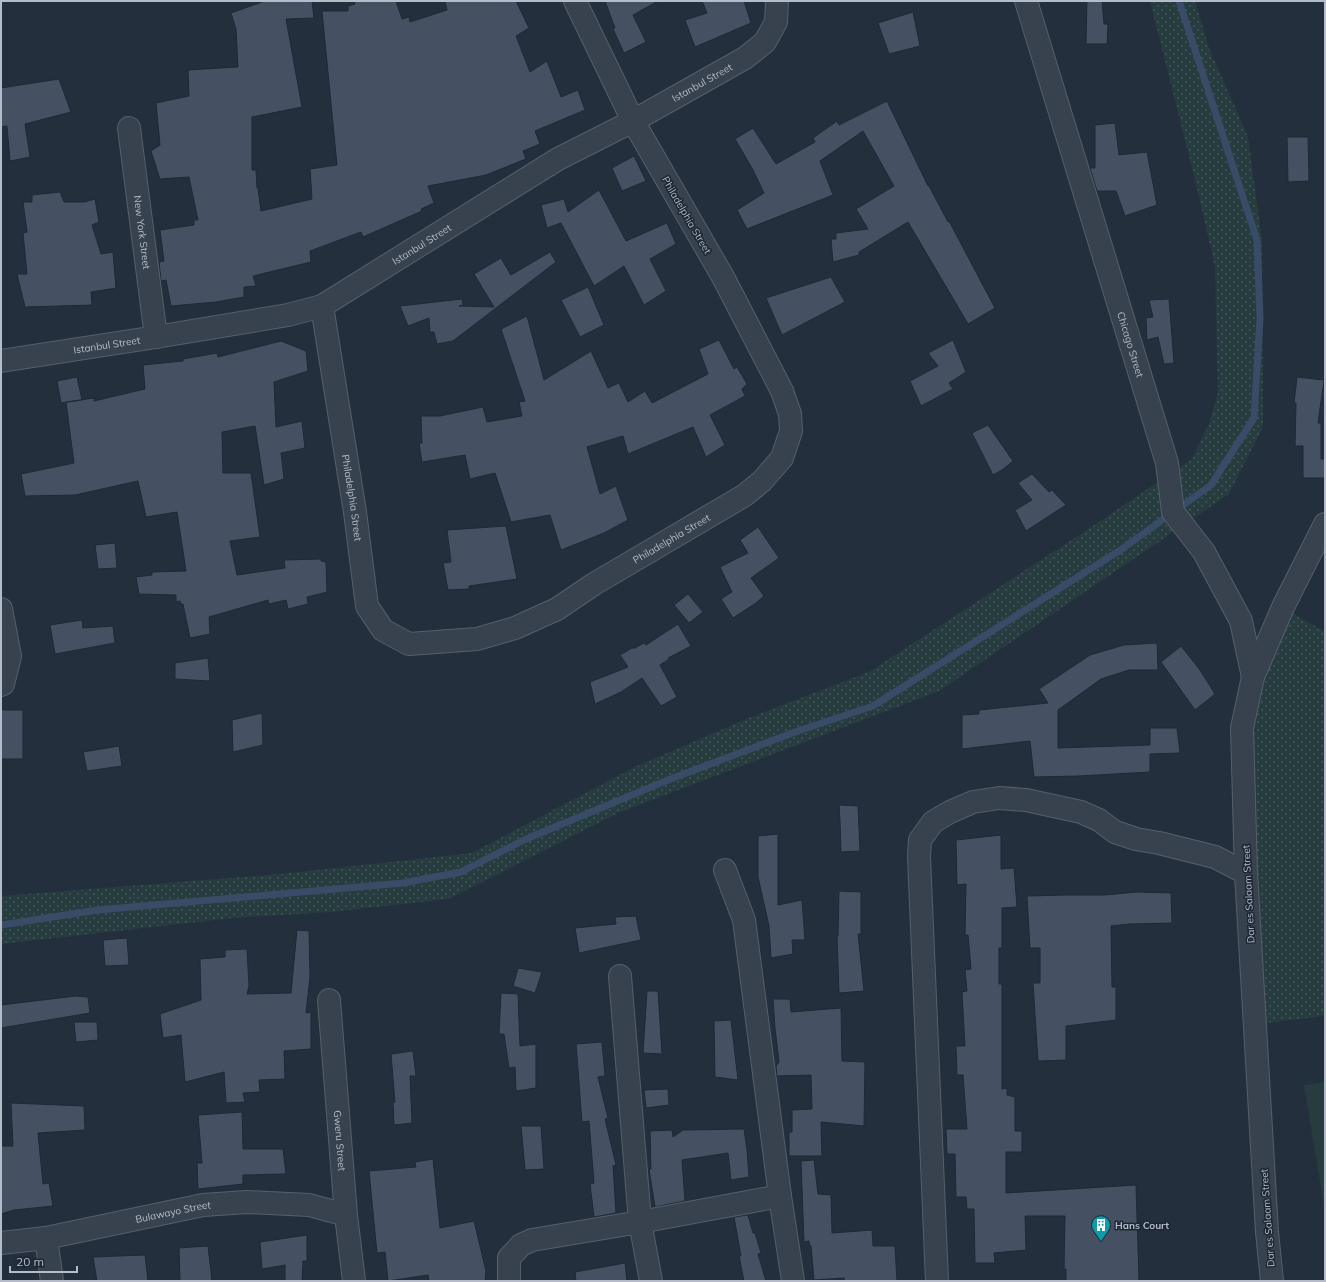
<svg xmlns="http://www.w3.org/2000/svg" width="1326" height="1282" font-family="Mulish,sans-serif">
  <defs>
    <pattern id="grass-dots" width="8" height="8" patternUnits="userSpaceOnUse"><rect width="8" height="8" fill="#263c3f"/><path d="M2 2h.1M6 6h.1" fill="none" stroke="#435659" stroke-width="1.8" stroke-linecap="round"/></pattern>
  </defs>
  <rect width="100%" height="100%" fill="#242f3e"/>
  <path fill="url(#grass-dots)" d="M 1150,1 L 1195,1 L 1209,48 L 1248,137 L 1262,241 L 1263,427 L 1229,494 L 939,691 L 620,812 L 448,899 L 330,912 L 233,918 L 1,944 L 1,896 L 281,874 L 472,853 L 635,767 L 749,718 L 869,672 L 1090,528 L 1192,459 L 1209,424 L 1218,393 L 1215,267 L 1195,179 Z
    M 1287,610 L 1325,632 L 1325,1016 L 1258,1024 L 1246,730 Z"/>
  <path fill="#263c3f" d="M 1325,1082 L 1325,1212 L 1304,1085 Z"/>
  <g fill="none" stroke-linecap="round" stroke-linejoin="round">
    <path stroke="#394c67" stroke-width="7" d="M 1,925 L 98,910 L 403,883 L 461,872 L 526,839 L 668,780 L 795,732 L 873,706 L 1122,549 L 1211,485 L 1254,418 L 1260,318 L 1257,240 L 1179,1"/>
  </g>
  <path fill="#455162" stroke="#1f2835" d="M 265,1 L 312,1 L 314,18 L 286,19 L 302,107 L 252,117 L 252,170 L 256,170 L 257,188 L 258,188 L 261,211 L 312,199 L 310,169 L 337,165 L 322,11 L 348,11 L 348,6 L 355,4 L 354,1 L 396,1 L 402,19 L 409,17 L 410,22 L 447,10 L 445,1 L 516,1 L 529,28 L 516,36 L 530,72 L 547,61 L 561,97 L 578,90 L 585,110 L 535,131 L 540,144 L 523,151 L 526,159 L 486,175 L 428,186 L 434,203 L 421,209 L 422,211 L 363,237 L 361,232 L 310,251 L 311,262 L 253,276 L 256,286 L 244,287 L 244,297 L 216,302 L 171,306 L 166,280 L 161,281 L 159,262 L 164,261 L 160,230 L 194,225 L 194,220 L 198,220 L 189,177 L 160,179 L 151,151 L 160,145 L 156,103 L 189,96 L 188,70 L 238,67 L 236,29 L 231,13 Z
    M 605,1 L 658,1 L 633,15 L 646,42 L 624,53 L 613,29 L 615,28 Z
    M 702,1 L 744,1 L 751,23 L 695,47 L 685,20 L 707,13 Z
    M 1087,1 L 1102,1 L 1104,24 L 1108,24 L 1107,44 L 1086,44 Z
    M 913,12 L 920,46 L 889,54 L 878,23 Z
    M 59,79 L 71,112 L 25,124 L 30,157 L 10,161 L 7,126 L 1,127 L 1,88 Z
    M 887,101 L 928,186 L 929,186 L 948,222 L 949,221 L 995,308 L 968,324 L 908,222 L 859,252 L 859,255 L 833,262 L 831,239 L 836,239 L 836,233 L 868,229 L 856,209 L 894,186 L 863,131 L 820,161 L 833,195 L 747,229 L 737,210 L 764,193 L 752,168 L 735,139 L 753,128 L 776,164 L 815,142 L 813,138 L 837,121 L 839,125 Z
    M 1115,123 L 1119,155 L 1147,152 L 1157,205 L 1125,216 L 1116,191 L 1097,191 L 1090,168 L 1095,168 L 1095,125 Z
    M 1287,137 L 1308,137 L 1309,181 L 1288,182 Z
    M 634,156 L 646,181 L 622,191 L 612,168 Z
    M 599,190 L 626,241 L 667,223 L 676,244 L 650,259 L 666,291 L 644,305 L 624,266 L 594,286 L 561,223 L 547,228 L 541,205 L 564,199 L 568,212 Z
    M 60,192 L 64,202 L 84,202 L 95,199 L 99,222 L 92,225 L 101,254 L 113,252 L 116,288 L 91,292 L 92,305 L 25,307 L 17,274 L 27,274 L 23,233 L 27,232 L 23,202 L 32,202 L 32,195 Z
    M 550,252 L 556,262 L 453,341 L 437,344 L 434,332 L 430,332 L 429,318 L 408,326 L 400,306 L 462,299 L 463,305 L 459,306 L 494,307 L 474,274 L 501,258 L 511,275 Z
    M 831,277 L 845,302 L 782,335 L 766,298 Z
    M 588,287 L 604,325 L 580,337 L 561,300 Z
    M 1169,299 L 1174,363 L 1164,364 L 1158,337 L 1147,340 L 1146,318 L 1153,317 L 1149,300 Z
    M 527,316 L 544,380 L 591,351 L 608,388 L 619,383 L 628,402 L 645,391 L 652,403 L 708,374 L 699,349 L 719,340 L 734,369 L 737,367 L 747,384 L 742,389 L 745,396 L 710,415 L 725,445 L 706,457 L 693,427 L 628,454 L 623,436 L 587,447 L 600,494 L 616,486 L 628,520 L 604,533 L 561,550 L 550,515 L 511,522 L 495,473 L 470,479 L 465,455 L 422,462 L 419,443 L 422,443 L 421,416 L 440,416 L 483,407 L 487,422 L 522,416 L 519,402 L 525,401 L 501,329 Z
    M 953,340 L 966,372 L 949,383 L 953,389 L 921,406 L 910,381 L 938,366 L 928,353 Z
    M 281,341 L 306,351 L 308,371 L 274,382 L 276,427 L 302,421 L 305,448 L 281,453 L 284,479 L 264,485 L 255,426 L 222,432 L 223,473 L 251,473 L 260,537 L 230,541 L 237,575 L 285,568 L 284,560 L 321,559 L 321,561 L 326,562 L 327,592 L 307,597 L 308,604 L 288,609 L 286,600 L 269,604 L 268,600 L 209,617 L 210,634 L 190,638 L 183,604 L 181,604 L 180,601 L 176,602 L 176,595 L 139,594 L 136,577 L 152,575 L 152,572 L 186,571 L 177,512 L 146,517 L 138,481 L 75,495 L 25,496 L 21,474 L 74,463 L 66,402 L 94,398 L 94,401 L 145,389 L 143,365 L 183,361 L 183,359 L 217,353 L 218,357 Z
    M 77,377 L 82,400 L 61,403 L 57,381 Z
    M 1297,377 L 1324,380 L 1318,423 L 1321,423 L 1321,459 L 1325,459 L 1325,478 L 1303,478 L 1303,446 L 1295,446 L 1296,403 L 1294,403 Z
    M 988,425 L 1013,461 L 1002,470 L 993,475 L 972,433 Z
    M 1032,474 L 1049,492 L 1052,490 L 1066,505 L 1026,531 L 1015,510 L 1032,500 L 1018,483 Z
    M 506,526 L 517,579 L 469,586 L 469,589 L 448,590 L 443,563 L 451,562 L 447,530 Z
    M 758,527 L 779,558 L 751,578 L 764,596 L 756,603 L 733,618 L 721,599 L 732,592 L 720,567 L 748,553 L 740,540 Z
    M 115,543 L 117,568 L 98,569 L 95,545 Z
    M 688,594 L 703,612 L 689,623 L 674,605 Z
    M 82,620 L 83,628 L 113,626 L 115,643 L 55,654 L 50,625 Z
    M 678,624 L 691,646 L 668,658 L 669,659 L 660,665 L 677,697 L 661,706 L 642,678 L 621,692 L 595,704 L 590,682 L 628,667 L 620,655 L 632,648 L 635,648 L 644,643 L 646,645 Z
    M 1157,643 L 1158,670 L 1129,670 L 1101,679 L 1058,710 L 1058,748 L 1150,745 L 1150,728 L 1177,728 L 1180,753 L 1150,754 L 1150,772 L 1078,776 L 1034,777 L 1030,741 L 962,749 L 962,715 L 979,714 L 979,710 L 1048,703 L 1039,689 L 1090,655 L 1124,645 Z
    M 1181,646 L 1200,670 L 1215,694 L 1195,710 L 1161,662 Z
    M 208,658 L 210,681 L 175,679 L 175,663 Z
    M 1,710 L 23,710 L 23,759 L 1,759 Z
    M 262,713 L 263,745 L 233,752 L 232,720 Z
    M 119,746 L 122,766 L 87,771 L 83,752 Z
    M 839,805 L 858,806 L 860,851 L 841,852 L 840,821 Z
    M 778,834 L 778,905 L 802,900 L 805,940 L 792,940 L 793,954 L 771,958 L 769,926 L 758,877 L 758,836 Z
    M 1001,835 L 1001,869 L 1014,868 L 1017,907 L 1002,908 L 1002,948 L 999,948 L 999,984 L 1002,984 L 1002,1089 L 1007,1088 L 1007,1095 L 1015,1097 L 1015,1131 L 1022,1131 L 1022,1152 L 1006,1152 L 1006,1193 L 1136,1185 L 1139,1281 L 1066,1281 L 1066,1269 L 1064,1269 L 1065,1216 L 1025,1216 L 1026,1250 L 994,1253 L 995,1263 L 975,1263 L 974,1209 L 967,1209 L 966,1197 L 956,1197 L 955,1154 L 947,1154 L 946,1129 L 967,1129 L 963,1075 L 957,1075 L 956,1046 L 965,1046 L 962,992 L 967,991 L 965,970 L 971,969 L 968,935 L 965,935 L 966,884 L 957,885 L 956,840 Z
    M 839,891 L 861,892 L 861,934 L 858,934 L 864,991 L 839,993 L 837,936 L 838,936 Z
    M 1137,892 L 1171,893 L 1172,923 L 1129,924 L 1111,926 L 1112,987 L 1116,987 L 1116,1020 L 1066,1026 L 1066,1060 L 1038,1061 L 1033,983 L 1040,983 L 1040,948 L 1030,948 L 1027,896 L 1067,895 L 1105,895 Z
    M 636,916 L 641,940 L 579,953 L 575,928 L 616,924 L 615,917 Z
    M 297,930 L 309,931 L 310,977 L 306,1013 L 311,1012 L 311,1049 L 284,1051 L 285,1079 L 259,1080 L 260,1092 L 243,1093 L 245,1102 L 226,1103 L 224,1072 L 185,1082 L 181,1035 L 163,1038 L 160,1014 L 201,1000 L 200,959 L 225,957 L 225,950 L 247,949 L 249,986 L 247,994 L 291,993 Z
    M 127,938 L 129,965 L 105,966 L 103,940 Z
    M 518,968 L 542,972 L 535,993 L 513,986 Z
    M 647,991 L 658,991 L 662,1054 L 643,1053 Z
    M 501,993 L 518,994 L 520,1046 L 536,1044 L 536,1088 L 516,1091 L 515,1067 L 509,1068 L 504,1034 L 499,1034 Z
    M 76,996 L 88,997 L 90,1013 L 1,1028 L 1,1005 Z
    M 773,999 L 790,999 L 791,1012 L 841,1008 L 842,1061 L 865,1062 L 864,1126 L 821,1122 L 822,1156 L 789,1156 L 789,1132 L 792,1132 L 792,1110 L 812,1109 L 811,1075 L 777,1076 L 776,1066 L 779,1062 L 775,1028 Z
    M 731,1020 L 738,1080 L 715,1077 L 714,1021 Z
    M 74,1022 L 97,1022 L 98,1040 L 76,1042 Z
    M 602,1042 L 605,1076 L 598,1077 L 608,1118 L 605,1119 L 616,1165 L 613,1166 L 616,1213 L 594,1217 L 590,1184 L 594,1183 L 589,1121 L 582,1122 L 576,1044 Z
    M 413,1051 L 416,1076 L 410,1076 L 412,1123 L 394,1125 L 393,1102 L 395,1102 L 391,1054 Z
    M 668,1089 L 669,1105 L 646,1108 L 644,1090 Z
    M 11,1103 L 84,1106 L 85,1130 L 38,1133 L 43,1184 L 49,1183 L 53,1206 L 14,1210 L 1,1214 L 1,1146 L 13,1146 Z
    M 242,1112 L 243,1149 L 283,1149 L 286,1174 L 243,1175 L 243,1184 L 198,1189 L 197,1163 L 202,1163 L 198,1115 Z
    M 521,1126 L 541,1126 L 544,1169 L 525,1170 Z
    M 744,1129 L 747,1150 L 749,1177 L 731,1180 L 728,1153 L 682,1160 L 685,1201 L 655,1207 L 649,1169 L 651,1169 L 650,1131 L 672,1130 L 673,1137 L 683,1130 Z
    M 433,1159 L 440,1228 L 474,1221 L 486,1271 L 485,1281 L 429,1281 L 428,1275 L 388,1281 L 385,1252 L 377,1253 L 369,1171 L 416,1167 L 415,1162 Z
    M 814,1160 L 818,1194 L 831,1195 L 832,1233 L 872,1230 L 873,1246 L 895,1246 L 897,1281 L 844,1281 L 844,1278 L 814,1280 L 811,1246 L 810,1246 L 809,1241 L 804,1242 L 801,1161 Z
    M 748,1215 L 753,1233 L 755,1233 L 761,1253 L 758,1254 L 766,1281 L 744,1281 L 739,1256 L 741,1256 L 734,1217 Z
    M 307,1235 L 307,1261 L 303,1261 L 302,1281 L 285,1281 L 285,1265 L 262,1269 L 260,1242 Z
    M 208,1246 L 212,1281 L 180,1281 L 179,1248 Z
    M 145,1255 L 148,1281 L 97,1281 L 93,1257 Z
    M 625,1263 L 627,1281 L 576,1281 L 575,1272 Z"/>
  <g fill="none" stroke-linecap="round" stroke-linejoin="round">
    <defs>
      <g id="minor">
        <path id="s1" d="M 1026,1 L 1167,463 L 1173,512 L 1204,552 L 1241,621 L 1253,677"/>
        <path id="s2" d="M 129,128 L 156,337"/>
        <path id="s3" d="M 322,306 L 355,512 L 367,606 L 383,630 L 409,644 L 477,639 L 515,628 L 557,609 L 594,584 L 745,495 L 762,481 L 782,458 L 791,431 L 790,414 L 782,391 L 723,277 L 633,121 L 575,1"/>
        <path id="s4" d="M 1,361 L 156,337 L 288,315 L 322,306 L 558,159 L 633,121 L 745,58 L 765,42 L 776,22 L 777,1"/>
        <path d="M 1,609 L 10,656 L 3,684 L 1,685"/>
        <path d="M 725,870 L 744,920 L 780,1196 L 793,1281"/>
        <path d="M 620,976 L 640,1222 L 651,1281"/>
        <path id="s5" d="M 329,1000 L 346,1215 L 354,1281"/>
        <path d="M 46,1238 L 52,1281"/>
        <path id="s6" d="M 1,1243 L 46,1238 L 203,1205 L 247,1202 L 309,1205 L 346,1215"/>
        <path d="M 509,1281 L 509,1258 L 521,1245 L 532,1240 L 640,1222 L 780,1196"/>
        <path d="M 937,1281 L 919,857 L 920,840 L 933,822 L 950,812 L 973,802 L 999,798 L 1026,800 L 1081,812 L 1099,820 L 1115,832 L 1136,839 L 1159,843 L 1215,857 L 1246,873"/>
        <path d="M 1272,1281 L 1267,1232 L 1246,873 L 1242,728 L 1253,677 L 1283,607 L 1325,524"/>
      </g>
    </defs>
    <use href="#minor" stroke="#565f6c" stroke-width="24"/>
    <use href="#minor" stroke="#38414e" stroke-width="22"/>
  </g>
  <defs>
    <symbol id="building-pin" viewBox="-11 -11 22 30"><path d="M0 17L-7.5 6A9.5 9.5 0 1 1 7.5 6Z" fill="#0f9aa8" stroke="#1d2633"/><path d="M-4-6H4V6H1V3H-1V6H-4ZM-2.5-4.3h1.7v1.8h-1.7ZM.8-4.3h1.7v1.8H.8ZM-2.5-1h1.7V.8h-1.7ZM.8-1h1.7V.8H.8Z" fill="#fff"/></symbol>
  </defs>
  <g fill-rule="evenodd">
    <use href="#building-pin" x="1090" y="1214" width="22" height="30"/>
  </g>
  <g text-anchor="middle" stroke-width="3" stroke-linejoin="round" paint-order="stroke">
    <g font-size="10" fill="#b4bcc9" stroke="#1d2633">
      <text dy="4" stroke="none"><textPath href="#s4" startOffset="767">Istanbul Street</textPath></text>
      <text transform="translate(687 215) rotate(60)" y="4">Philadelphia Street</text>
      <text dy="4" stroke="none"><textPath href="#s2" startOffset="105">New York Street</textPath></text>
      <text dy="4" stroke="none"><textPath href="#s4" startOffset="443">Istanbul Street</textPath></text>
      <text dy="4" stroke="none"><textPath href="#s4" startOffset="107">Istanbul Street</textPath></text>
      <text dy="4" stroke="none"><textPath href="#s1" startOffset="359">Chicago Street</textPath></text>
      <text dy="4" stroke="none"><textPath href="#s3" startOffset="194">Philadelphia Street</textPath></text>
      <text dy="4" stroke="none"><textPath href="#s3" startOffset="650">Philadelphia Street</textPath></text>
      <text transform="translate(1248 894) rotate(-93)" y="4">Dar es Salaam Street</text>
      <text dy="4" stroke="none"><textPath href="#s5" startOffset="141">Gweru Street</textPath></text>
      <text dy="4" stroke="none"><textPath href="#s6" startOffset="175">Bulawayo Street</textPath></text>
      <text transform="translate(1267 1218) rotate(-94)" y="4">Dar es Salaam Street</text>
    </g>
    <g font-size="10" font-weight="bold" fill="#b4bcc9" stroke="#1d2633" text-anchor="start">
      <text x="1115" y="1229">Hans Court</text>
    </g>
  </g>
  <rect width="1326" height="1282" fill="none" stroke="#b4bcc9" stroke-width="4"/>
  <path d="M10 1266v6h67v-6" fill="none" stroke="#b4bcc9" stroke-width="2"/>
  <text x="16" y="1266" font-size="12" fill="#b4bcc9" stroke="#1d2633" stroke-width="3" paint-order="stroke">20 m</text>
</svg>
